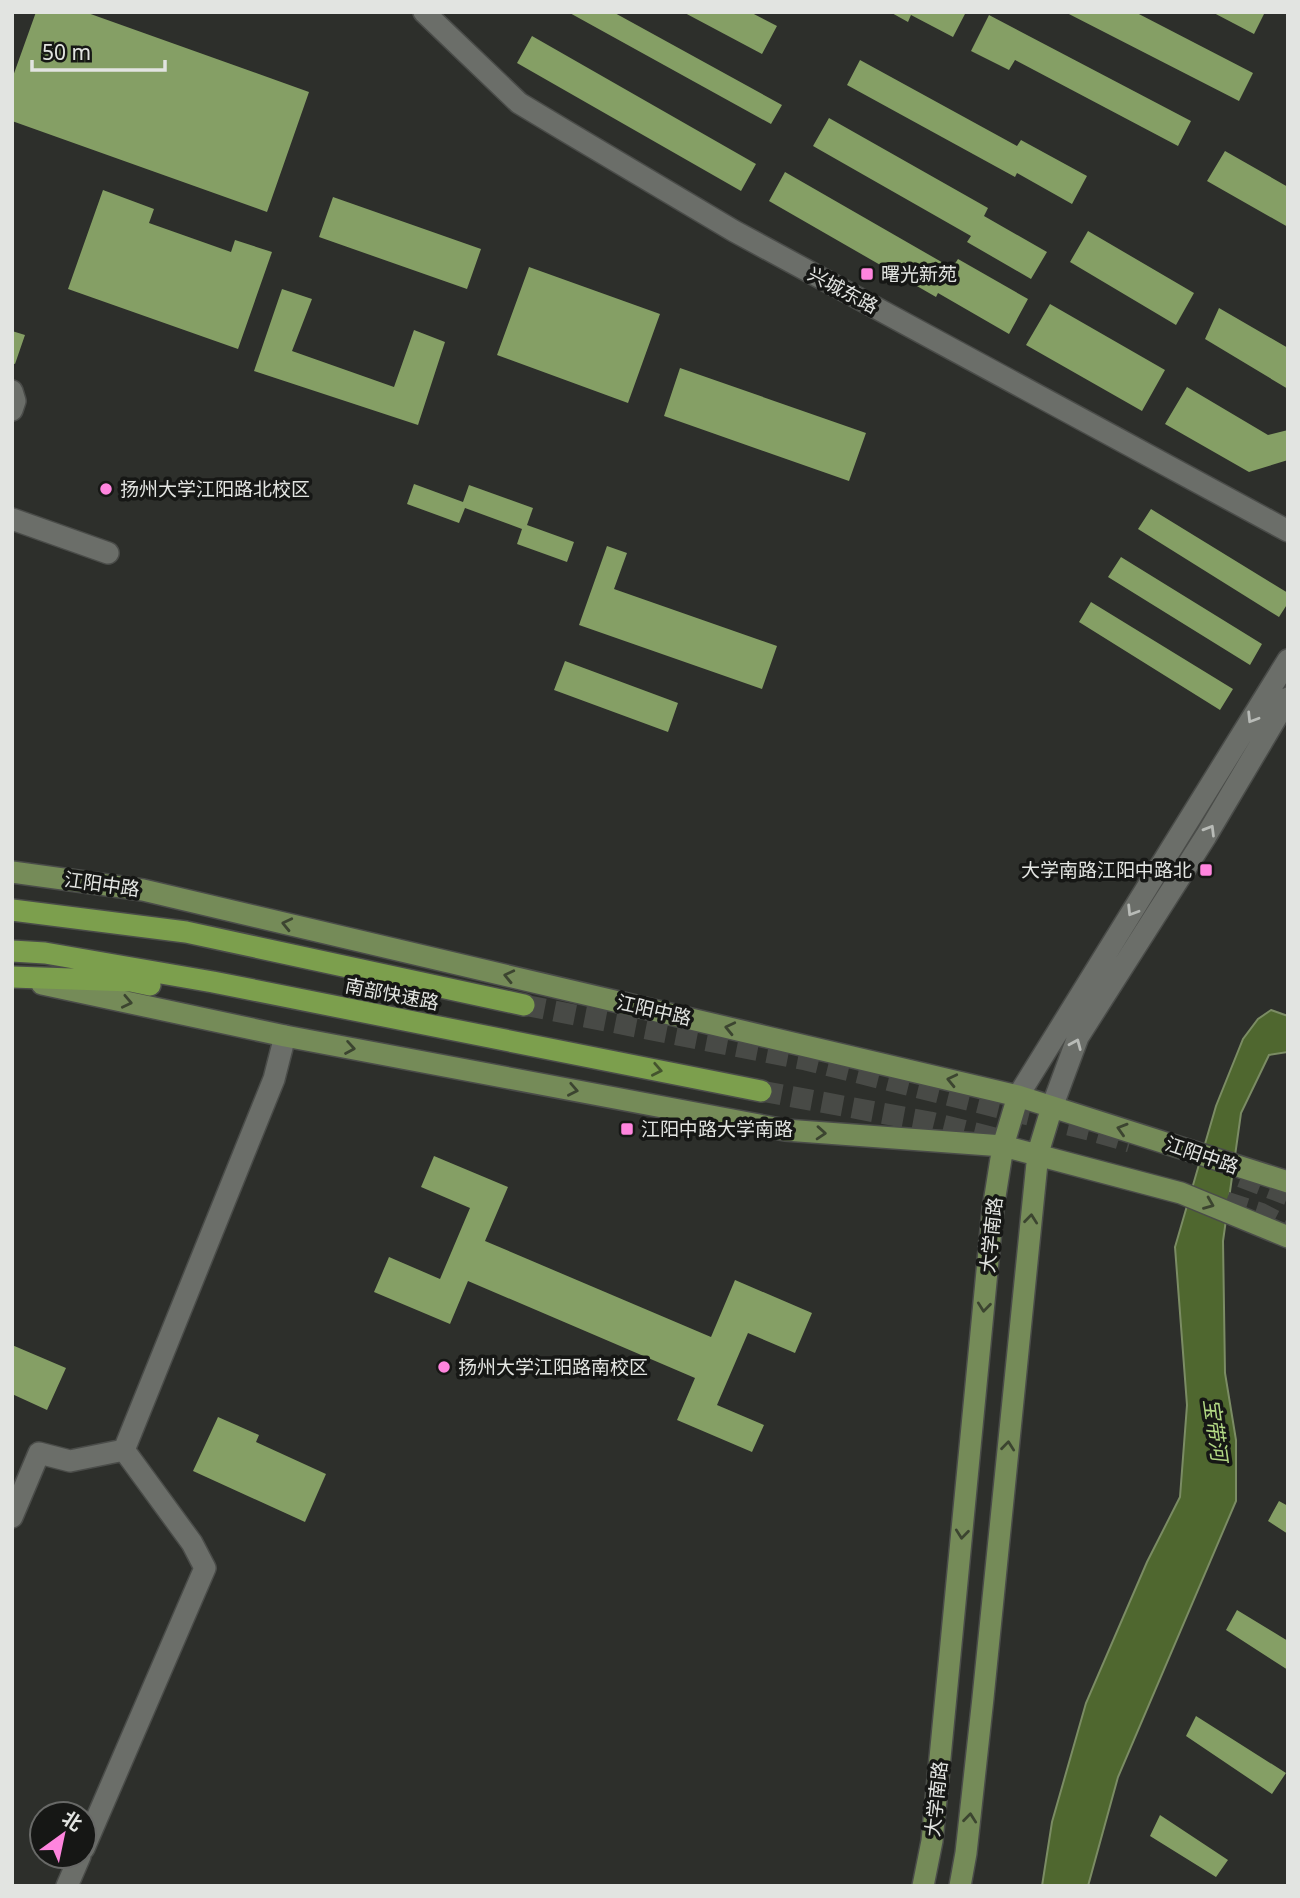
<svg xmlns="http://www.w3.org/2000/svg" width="1300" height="1898" font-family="'Noto Sans','Noto Sans SC',sans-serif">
  <rect width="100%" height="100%" fill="#2d2f2b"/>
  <path fill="#4f672f" stroke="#7b8c64" stroke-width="2" d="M 1271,1010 L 1288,1016 L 1288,1052 L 1269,1055 L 1241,1113 L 1223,1241 L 1225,1373 L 1236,1440 L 1236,1501 L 1118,1777 L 1088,1886 L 1042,1886 L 1052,1822 L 1086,1703 L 1147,1562 L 1180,1497 L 1187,1405 L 1175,1247 L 1216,1106 L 1243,1039 L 1258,1019 Z"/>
  <path fill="#859f65" d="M 36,12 L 85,12 L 309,92 L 267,212 L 12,121 L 12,79 Z
    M 568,12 L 613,12 L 782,105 L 771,124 Z
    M 683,12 L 750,12 L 777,26 L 762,54 Z
    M 890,12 L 966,12 L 953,37 L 911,15 L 908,22 Z
    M 1065,12 L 1135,12 L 1253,73 L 1239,101 Z
    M 1212,12 L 1265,12 L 1254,34 Z
    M 989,15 L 1191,121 L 1178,146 L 1015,60 L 1009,70 L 971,51 Z
    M 532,36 L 756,164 L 741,191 L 517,63 Z
    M 860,60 L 1017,146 L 1021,140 L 1087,176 L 1072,204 L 1017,173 L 1015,177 L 847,85 Z
    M 829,118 L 988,208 L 984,216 L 1047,252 L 1031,279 L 967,242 L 971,236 L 813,146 Z
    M 1225,151 L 1288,187 L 1288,227 L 1207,181 Z
    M 785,172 L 952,268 L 958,259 L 1028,299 L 1009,334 L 938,293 L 936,297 L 769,201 Z
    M 103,190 L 154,209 L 149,223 L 231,252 L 235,240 L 272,252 L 238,349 L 68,289 Z
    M 333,197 L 481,249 L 467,289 L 319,237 Z
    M 1088,231 L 1194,293 L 1176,325 L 1070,262 Z
    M 529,267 L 660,314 L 628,403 L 497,355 Z
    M 282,289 L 312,299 L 292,351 L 394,387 L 414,330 L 445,342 L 418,425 L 254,371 Z
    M 1050,304 L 1165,370 L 1142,411 L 1026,345 Z
    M 1219,308 L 1288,348 L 1288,389 L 1205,339 Z
    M 12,331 L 25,335 L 15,364 L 12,363 Z
    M 680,368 L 866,433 L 849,481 L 664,416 Z
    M 1187,387 L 1268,435 L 1288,430 L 1288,460 L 1249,472 L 1165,424 Z
    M 414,484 L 463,502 L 469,485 L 533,508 L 527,525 L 574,542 L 567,562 L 517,544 L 522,529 L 465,508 L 459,523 L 407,504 Z
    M 1151,509 L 1288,593 L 1288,603 L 1279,617 L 1138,529 Z
    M 607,546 L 627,553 L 614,589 L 777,646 L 762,689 L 579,625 Z
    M 1121,557 L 1262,644 L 1250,665 L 1108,577 Z
    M 1091,602 L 1233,689 L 1220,710 L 1079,622 Z
    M 565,661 L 678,703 L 668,732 L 554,690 Z
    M 434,1156 L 508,1187 L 485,1241 L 711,1337 L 735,1280 L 812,1313 L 795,1353 L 748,1333 L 717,1405 L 764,1425 L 752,1452 L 677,1420 L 695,1378 L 468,1281 L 450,1324 L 374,1292 L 389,1257 L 440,1279 L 470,1208 L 421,1187 Z
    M 12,1345 L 66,1368 L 47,1410 L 12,1394 Z
    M 218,1417 L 259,1435 L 256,1442 L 326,1474 L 305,1522 L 193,1471 Z
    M 1279,1501 L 1288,1506 L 1288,1534 L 1268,1521 Z
    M 1237,1610 L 1288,1641 L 1288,1670 L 1226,1630 Z
    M 1196,1716 L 1286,1773 L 1272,1794 L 1186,1736 Z
    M 1160,1815 L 1228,1860 L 1216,1877 L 1150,1836 Z"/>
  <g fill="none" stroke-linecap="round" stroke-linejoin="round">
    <path stroke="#484a46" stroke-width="21" stroke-dasharray="21 10" stroke-linecap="butt" d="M 524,1005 L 806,1060 L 1089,1130 L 1130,1142
      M 761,1091 L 930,1122 L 1003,1140
      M 1241,1177 L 1288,1195
      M 1226,1202 L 1260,1213 L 1288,1227"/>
    <defs>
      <path id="minor" d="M 424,12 L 519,103 L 569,133 L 734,231 L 1288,531
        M 12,391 L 15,401 L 12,410
        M 12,519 L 108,553
        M 1018,1096 L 1288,660
        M 1052,1107 L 1078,1037 L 1206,836 L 1288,698
        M 124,1450 L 274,1079 L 285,1036
        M 12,1517 L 39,1453 L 70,1461 L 124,1450
        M 84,1848 L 205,1568 L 192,1543 L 124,1450
        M 67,1886 L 80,1856"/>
      <path id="major" d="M 12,872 L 143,890 L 1018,1096 L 1288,1182
        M 42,984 L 285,1036 L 785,1130 L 1003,1146 L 1181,1193 L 1288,1237
        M 923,1886 L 932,1841 L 993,1209 L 1003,1146 L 1018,1096
        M 960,1886 L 966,1853 L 983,1698 L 1038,1153 L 1052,1107"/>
      <path id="highway" d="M 12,910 L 186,932 L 524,1005
        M 12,951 L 45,953 L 213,982 L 761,1091
        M 12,977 L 131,981 L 150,985"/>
    </defs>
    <use href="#minor" stroke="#4a4c49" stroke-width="24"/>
    <use href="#major" stroke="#4a4c49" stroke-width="24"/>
    <use href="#highway" stroke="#4a4c49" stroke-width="24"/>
    <use href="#minor" stroke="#6b6e69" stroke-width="21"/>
    <use href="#major" stroke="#758b58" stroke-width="21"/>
    <use href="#highway" stroke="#7c9f4d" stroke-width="21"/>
  </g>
  <defs><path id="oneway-chevron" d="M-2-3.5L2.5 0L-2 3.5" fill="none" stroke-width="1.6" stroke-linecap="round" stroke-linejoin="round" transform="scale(1.75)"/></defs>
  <g stroke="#b8bbb7">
    <use href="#oneway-chevron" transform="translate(1252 718) rotate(122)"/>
    <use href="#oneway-chevron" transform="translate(1210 830) rotate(-59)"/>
    <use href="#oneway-chevron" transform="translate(1132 911) rotate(122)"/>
    <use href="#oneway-chevron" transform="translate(1076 1044) rotate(-67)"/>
  </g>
  <g stroke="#3c4530">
    <use href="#oneway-chevron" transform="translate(287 924) rotate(-167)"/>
    <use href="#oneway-chevron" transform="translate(509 976) rotate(-167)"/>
    <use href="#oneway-chevron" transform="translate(127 1002) rotate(12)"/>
    <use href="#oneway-chevron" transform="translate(730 1028) rotate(-167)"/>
    <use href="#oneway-chevron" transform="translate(350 1048) rotate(10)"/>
    <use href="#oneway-chevron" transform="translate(952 1080) rotate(-167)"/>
    <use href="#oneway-chevron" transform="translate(573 1090) rotate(11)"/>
    <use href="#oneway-chevron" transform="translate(1122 1129) rotate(-163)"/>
    <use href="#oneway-chevron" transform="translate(821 1133) rotate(4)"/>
    <use href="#oneway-chevron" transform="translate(1209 1204) rotate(22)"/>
    <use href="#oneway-chevron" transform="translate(1031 1219) rotate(-84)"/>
    <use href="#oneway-chevron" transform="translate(984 1307) rotate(96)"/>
    <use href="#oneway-chevron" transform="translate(1008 1446) rotate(-84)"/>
    <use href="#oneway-chevron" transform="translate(962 1534) rotate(96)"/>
    <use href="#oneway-chevron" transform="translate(970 1818) rotate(-84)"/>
  </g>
  <use stroke="#44542e" href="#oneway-chevron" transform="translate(657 1070) rotate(11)"/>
  <g fill="#ff85de" stroke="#161715" stroke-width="2.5">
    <rect x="860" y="267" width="14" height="14" rx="3.5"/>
    <circle cx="106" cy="489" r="7"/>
    <rect x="1199" y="863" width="14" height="14" rx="3.5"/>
    <rect x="620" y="1122" width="14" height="14" rx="3.5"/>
    <circle cx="444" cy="1367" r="7"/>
  </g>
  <g text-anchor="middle" stroke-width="7" stroke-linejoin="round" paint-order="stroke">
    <g font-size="19" fill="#e2e4e1" stroke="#161715" text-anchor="start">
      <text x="881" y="281">曙光新苑</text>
      <text x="120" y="496">扬州大学江阳路北校区</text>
      <text x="1192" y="877" text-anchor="end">大学南路江阳中路北</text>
      <text x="641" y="1136">江阳中路大学南路</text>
      <text x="458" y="1374">扬州大学江阳路南校区</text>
    </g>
    <g font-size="19" fill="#e2e4e1" stroke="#161715">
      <text transform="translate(843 290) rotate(28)" y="7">兴城东路</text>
      <text transform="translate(102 884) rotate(8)" y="7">江阳中路</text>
      <text transform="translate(392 994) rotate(11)" y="7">南部快速路</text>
      <text transform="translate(654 1010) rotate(13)" y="7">江阳中路</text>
      <text transform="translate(1202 1155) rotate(19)" y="7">江阳中路</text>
      <text transform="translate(991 1235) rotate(-84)" y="7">大学南路</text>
      <text transform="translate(936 1799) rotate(-84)" y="7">大学南路</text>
    </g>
    <g font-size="21" font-style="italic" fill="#b2d884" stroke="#161715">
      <text transform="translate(1215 1430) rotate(82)" y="7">宝带河</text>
    </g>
  </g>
  <rect width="1300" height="1898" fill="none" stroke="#e2e4e1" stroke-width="28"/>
  <g transform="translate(63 1835) rotate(33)"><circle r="33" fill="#161715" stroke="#686967" stroke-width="2"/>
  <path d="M0-5L12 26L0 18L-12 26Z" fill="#ff85de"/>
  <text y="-10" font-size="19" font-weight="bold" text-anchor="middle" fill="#e2e4e1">北</text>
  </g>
  <path d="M32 60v10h133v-10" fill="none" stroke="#e2e4e1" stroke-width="3.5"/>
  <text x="42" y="60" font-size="21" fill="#e2e4e1" stroke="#161715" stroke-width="5" paint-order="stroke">50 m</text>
</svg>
